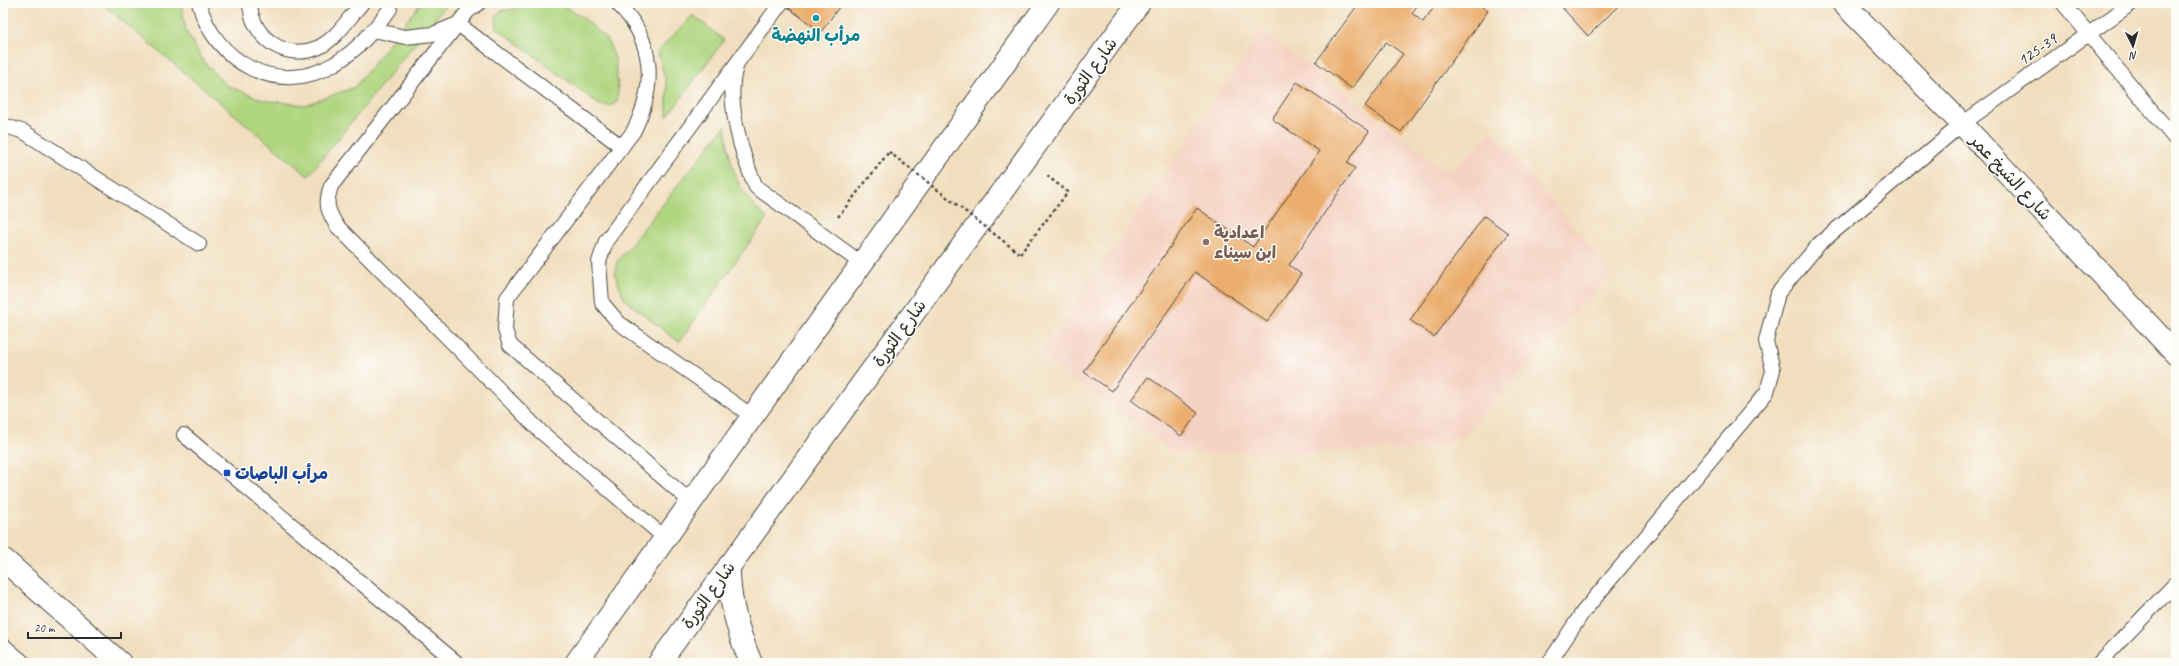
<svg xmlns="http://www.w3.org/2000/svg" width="2179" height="666" font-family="Caveat,'Playpen Sans Arabic',sans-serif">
  <rect width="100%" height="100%" fill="#fdfcf7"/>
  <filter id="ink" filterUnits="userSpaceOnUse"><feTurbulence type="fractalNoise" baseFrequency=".025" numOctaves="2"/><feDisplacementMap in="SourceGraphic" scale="8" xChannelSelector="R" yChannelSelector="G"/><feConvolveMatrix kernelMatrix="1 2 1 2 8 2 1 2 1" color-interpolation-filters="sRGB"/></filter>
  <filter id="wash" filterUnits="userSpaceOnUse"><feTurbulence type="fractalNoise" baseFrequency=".012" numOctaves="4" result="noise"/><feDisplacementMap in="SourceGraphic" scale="16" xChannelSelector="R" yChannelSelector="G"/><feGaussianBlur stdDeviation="0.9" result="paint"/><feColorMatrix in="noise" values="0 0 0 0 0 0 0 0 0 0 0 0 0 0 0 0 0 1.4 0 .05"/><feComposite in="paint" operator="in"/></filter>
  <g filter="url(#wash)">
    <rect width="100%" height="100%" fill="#f1debe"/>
    <path fill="#f5d2c2" d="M 1262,31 L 1449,172 L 1492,131 L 1612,272 L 1465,434 L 1420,451 L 1176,453 L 1040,356 Z"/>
    <path fill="#afd57f" stroke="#6d8055" d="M 101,3 L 181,3 L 186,31 L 204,62 L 226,85 L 263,100 L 305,105 L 355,87 L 421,3 L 448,3 L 308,176 Z
      M 540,4 L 563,6 L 581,16 L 607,39 L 615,58 L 618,89 L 617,102 L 610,106 L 600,105 L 497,28 L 496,17 L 500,11 Z
      M 693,15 L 724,40 L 667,117 L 667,87 L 658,51 Z
      M 725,126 C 732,169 733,188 767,218 L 679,342 L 625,300 L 615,275 L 617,262 Z"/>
    <g id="blocks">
      <path fill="#ebae6e" d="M 782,3 L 842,3 L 821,32 Z
        M 1359,3 L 1419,3 L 1412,13 L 1423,22 L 1437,3 L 1477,3 L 1488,11 L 1401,132 L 1365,106 L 1403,54 L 1386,42 L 1352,89 L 1316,62 Z
        M 1558,3 L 1621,3 L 1588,36 Z
        M 1297,82 L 1369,131 L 1347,163 L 1355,168 L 1289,265 L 1301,274 L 1267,322 L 1195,272 L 1112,391 L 1084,372 L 1197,208 L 1253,247 L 1319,151 L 1272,119 Z
        M 1484,216 L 1508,233 L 1434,337 L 1410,320 Z
        M 1148,377 L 1198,413 L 1181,436 L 1131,400 Z"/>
    </g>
  </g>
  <g filter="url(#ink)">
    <use href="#blocks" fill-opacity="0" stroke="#494641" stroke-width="1"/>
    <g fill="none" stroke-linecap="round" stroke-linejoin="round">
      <defs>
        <path id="lane" d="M 199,3 C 214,62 278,98 334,64 C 357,51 374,30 390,9
          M 250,3 C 251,37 284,61 317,48 C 335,41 349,18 362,3
          M 479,3 L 468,11 L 331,186 C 325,204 327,210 337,226 L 540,431 L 665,538
          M 617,3 C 655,40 657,86 633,132 L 507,298 L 505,330 L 510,345 L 691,502
          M 2063,3 L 2176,140
          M 374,30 L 405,37 L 433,34 L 458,24 L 622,147
          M 736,67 C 725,100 742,156 756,187 L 861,263
          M 3,125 L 24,132 L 199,244
          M 752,416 L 619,323 L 602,303 L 599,262 L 606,241 L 781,3
          M 184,435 L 457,663
          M 3,645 L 24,663
          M 1549,663 L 1583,612 L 1767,392 L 1773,370 L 1766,341 L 1778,293 L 1819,244 L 1962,124 L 2132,3
          M 2099,663 L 2176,583"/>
        <path id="street" d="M 3,559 L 120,663
          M 729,566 C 728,600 738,632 751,663"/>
        <path id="secondary" d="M 1843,3 L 1962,124 L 2176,354
          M 576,663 L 1048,3
          M 659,663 L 1139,3"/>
      </defs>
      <use href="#lane" stroke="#494641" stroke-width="16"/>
      <use href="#street" stroke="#494641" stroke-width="24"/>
      <use href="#secondary" stroke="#494641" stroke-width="24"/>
      <path stroke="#494641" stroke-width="2.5" stroke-dasharray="3 3" stroke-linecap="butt" d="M 838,217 L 889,152
        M 1020,254 L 1068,192 L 1046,175"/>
      <use href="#lane" stroke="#fff" stroke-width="14"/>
      <use href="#street" stroke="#fff" stroke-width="22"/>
      <use href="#secondary" stroke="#fff" stroke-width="22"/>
      <path stroke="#494641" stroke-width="2.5" stroke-dasharray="3 3" stroke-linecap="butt" d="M 889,152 L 1020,254"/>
    </g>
  </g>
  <circle fill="#0f9aa8" stroke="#fdfcf7" stroke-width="1.5" cx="816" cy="18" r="4"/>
  <circle fill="#8d6e63" stroke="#fdfcf7" stroke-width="1.5" cx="1206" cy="242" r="4"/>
  <rect fill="#1a4fb4" stroke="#fdfcf7" stroke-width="1.5" x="223" y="469" width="8" height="8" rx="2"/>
  <g text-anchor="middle" stroke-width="3" stroke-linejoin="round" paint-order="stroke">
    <g font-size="17" font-weight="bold" fill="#0d838f" stroke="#fdfcf7">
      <text x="816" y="41">مرأب النهضة</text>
    </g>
    <g font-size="17" fill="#2b2b2b" stroke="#fdfcf7">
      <text transform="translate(2037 49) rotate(-35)" y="6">125-39</text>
      <text transform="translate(1090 71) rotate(-54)" y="6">شارع الثورة</text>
      <text transform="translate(2011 177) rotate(47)" y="6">شارع الشيخ عمر</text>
      <text transform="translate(899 333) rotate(-54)" y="6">شارع الثورة</text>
      <text transform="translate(708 595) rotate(-54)" y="6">شارع الثورة</text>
    </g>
    <g font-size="17" font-weight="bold" fill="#785e54" stroke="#fdfcf7" text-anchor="start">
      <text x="1214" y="238">اعدادية<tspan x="1214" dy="20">ابن سيناء</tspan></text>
    </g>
    <g font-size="17" font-weight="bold" fill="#164399" stroke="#fdfcf7" text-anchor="start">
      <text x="235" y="479">مرأب الباصات</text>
    </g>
  </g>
  <rect width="2179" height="666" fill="none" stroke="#fdfcf7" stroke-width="16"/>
  <g transform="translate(2133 46) rotate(175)" stroke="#fdfcf7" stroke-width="3" paint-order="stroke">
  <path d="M0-3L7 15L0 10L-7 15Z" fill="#2b2b2b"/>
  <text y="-6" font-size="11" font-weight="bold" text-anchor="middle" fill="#2b2b2b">N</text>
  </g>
  <path d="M28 632v6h93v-6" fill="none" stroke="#2b2b2b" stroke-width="2"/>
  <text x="34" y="632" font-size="12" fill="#2b2b2b" stroke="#fdfcf7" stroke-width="3" paint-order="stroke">20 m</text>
</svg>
